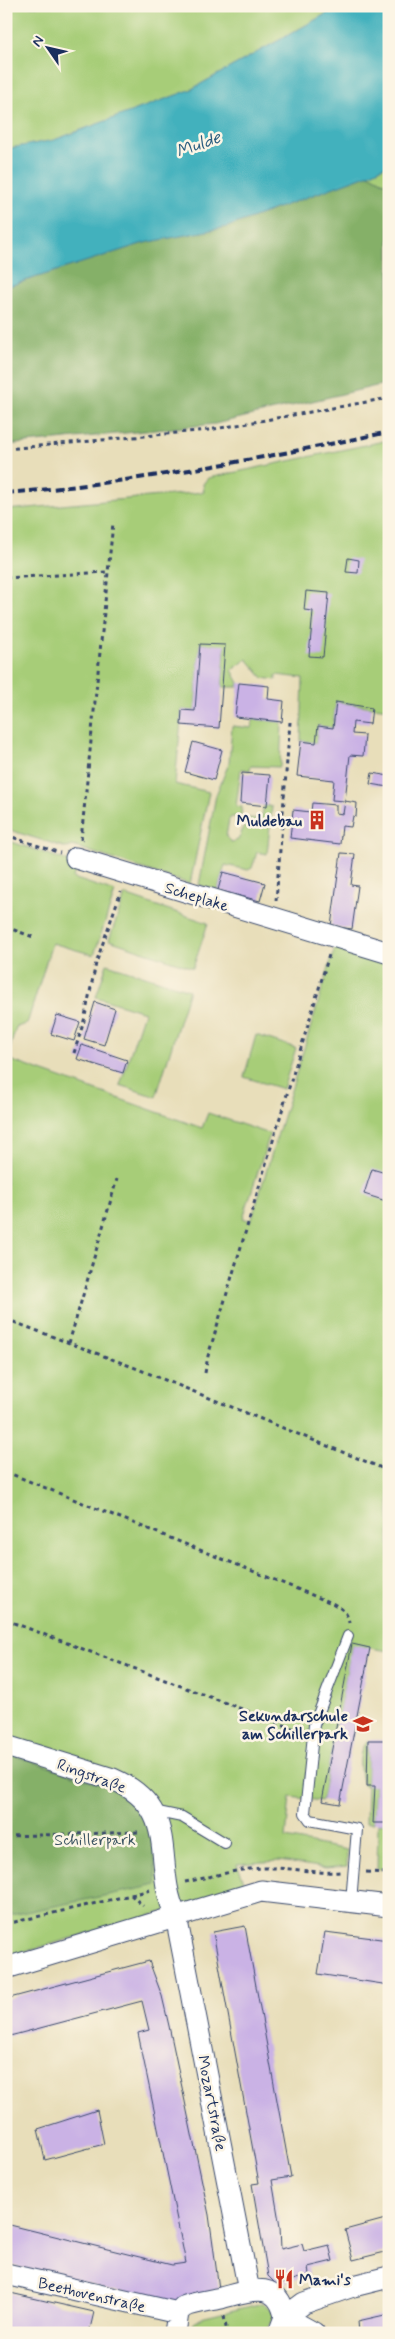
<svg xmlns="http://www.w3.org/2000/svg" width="395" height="2339" font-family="Mynerve,sans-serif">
  <rect width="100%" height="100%" fill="#fcf5e5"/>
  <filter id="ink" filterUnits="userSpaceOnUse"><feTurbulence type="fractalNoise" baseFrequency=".02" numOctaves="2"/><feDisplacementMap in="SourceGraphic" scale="10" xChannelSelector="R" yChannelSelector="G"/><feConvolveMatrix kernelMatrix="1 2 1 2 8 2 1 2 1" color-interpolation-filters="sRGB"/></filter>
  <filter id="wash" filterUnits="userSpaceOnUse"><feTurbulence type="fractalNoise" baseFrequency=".0096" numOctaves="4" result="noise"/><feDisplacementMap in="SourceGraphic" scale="20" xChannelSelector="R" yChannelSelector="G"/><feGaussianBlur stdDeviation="1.12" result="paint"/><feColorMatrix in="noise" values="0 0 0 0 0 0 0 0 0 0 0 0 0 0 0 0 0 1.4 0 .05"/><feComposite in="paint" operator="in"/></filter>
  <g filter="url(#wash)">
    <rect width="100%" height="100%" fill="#e8deba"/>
    <path fill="#a7cd78" stroke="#617e6b" d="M 6,6 L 340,6 L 190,90 L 54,140 L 6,149 Z
      M 389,164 L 389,185 L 369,174 Z
      M 389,440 L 389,709 L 336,702 L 333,728 L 318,726 L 316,743 L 301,741 L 303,678 L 276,675 L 276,680 L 263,678 L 247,659 L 232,670 L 239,683 L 238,687 L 222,687 L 225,646 L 200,644 L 195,711 L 182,710 L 175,784 L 209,792 L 190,884 L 73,846 L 67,848 L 6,829 L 6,510 L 204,492 L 203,484 L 208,478 Z
      M 253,719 L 282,722 L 280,767 L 251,766 L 250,770 L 241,769 L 236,806 L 242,807 L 241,816 L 232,817 L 229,819 L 226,837 L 231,842 L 238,840 L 248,818 L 261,819 L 264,805 L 272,807 L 267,854 L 257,852 L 252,868 L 248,870 L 225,865 L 218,890 L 199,885 L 216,795 L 229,763 L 232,726 L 252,728 Z
      M 6,840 L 77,864 L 73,878 L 115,892 L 94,955 L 52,943 L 27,1024 L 16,1027 L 7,1059 L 202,1128 L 208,1113 L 270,1134 L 243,1218 L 251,1221 L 337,941 L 389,958 L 389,1651 L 352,1645 L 322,1801 L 290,1797 L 286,1838 L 347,1850 L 347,1866 L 326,1868 L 279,1861 L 237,1864 L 247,1888 L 6,1957 Z
      M 125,895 L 208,923 L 193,968 L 109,940 Z
      M 107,964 L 189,990 L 156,1097 L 120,1085 L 144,1012 L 96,997 Z
      M 256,1035 L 296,1048 L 283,1089 L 244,1077 Z
      M 368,1740 L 367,1785 L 375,1786 L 373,1823 L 366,1823 L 367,1786 L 363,1785 C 359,1772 357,1749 368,1740 Z
      M 378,1823 L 389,1823 L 389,1869 L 377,1869 Z
      M 263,2303 L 272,2310 L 274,2317 L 268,2328 L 249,2333 L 190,2333 L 193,2323 L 201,2318 Z"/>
    <path fill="#85b068" stroke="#507063" d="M 369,174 L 389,185 L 389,383 L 215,424 L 6,445 L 6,287 L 144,243 L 227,227 Z
      M 6,1753 L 129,1793 L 151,1821 L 157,1885 L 6,1916 Z"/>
    <path fill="#42b1bd" stroke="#2e708e" d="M 340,6 L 389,6 L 389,164 L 369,174 L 227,227 L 144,243 L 6,287 L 6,149 L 54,140 L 190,90 Z"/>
    <g id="blocks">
      <path fill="#cab2e5" d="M 348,558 L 359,560 L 358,573 L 346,572 Z
        M 306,591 L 329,593 L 323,657 L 309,656 L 313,611 L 304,610 Z
        M 200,644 L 225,645 L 219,728 L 181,725 L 182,710 L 195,711 Z
        M 239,683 L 269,686 L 268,699 L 284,701 L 282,722 L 235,717 Z
        M 336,702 L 372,708 L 370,724 L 353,722 L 352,734 L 365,735 L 363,756 L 350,755 L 345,801 L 332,800 L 334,780 L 297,776 L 301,741 L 316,743 L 318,726 L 333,728 Z
        M 193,742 L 222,750 L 214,780 L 185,772 Z
        M 242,773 L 270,775 L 267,806 L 240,803 Z
        M 372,773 L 389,776 L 388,787 L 370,784 Z
        M 345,801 L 357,803 L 356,817 L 353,816 L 351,827 L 342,826 L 340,844 L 290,838 L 293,810 L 311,812 L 312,803 L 336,805 L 336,813 L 343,814 Z
        M 341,853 L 355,854 L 351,885 L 358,886 L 352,929 L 331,926 Z
        M 223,872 L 265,883 L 260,901 L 218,890 Z
        M 95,1002 L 115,1009 L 104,1045 L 84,1039 Z
        M 57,1015 L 80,1022 L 74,1041 L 51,1034 Z
        M 82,1045 L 127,1060 L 123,1073 L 77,1059 Z
        M 372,1169 L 389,1174 L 389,1202 L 364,1194 Z
        M 352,1644 L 370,1648 L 340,1804 L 322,1801 Z
        M 368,1740 L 389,1740 L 389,1823 L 373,1823 L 375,1786 L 367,1786 Z
        M 245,1926 L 291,2177 L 272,2180 L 280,2227 L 281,2249 L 302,2244 L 304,2251 L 329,2245 L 333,2261 L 308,2267 L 309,2275 L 277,2285 L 268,2276 L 252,2184 L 259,2183 L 213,1932 Z
        M 325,1932 L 389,1940 L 389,1985 L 318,1974 Z
        M 149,1961 L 162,1996 L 169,2026 L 209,2215 L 219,2289 L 174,2304 L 6,2264 L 6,2224 L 172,2265 L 186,2263 L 138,2033 L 149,2030 L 142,2001 L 6,2037 L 6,1999 Z
        M 97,2110 L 104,2144 L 45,2160 L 38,2129 Z
        M 389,2218 L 389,2251 L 353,2260 L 345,2230 Z
        M 6,2292 L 94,2312 L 89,2333 L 6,2331 Z
        M 389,2314 L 389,2333 L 359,2333 L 358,2321 Z"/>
    </g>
  </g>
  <g filter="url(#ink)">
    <use href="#blocks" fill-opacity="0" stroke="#3a496c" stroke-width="1"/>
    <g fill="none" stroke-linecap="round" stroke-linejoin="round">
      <defs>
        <path id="service" d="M 348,1636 L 314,1725 L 305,1813 L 310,1820 L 357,1829 L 351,1902
          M 153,1811 L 182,1817 L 225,1843"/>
        <path id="minor" d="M 76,858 L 389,953
          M 6,1746 L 113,1779 C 183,1810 151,1862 176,1916 L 249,2291
          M 6,1968 L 261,1891 L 389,1906
          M 6,2274 L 178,2313
          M 285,2317 L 304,2303 L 353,2286 L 389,2277
          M 285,2317 L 314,2333
          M 175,2333 L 178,2313 L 183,2307 C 195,2302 208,2301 221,2298 C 248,2291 278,2278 285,2317 L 279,2333"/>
      </defs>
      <use href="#service" stroke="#3a496c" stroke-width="12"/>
      <use href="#minor" stroke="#3a496c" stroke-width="23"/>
      <path stroke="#3a496c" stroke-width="3" stroke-dasharray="4 4" stroke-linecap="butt" d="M 6,449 L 209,430 L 389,398
        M 6,578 L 107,572
        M 6,835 L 60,853
        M 81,840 L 113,523
        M 276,901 L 290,722
        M 6,927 L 36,938
        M 74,1053 L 84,1021 L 96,963 L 121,891
        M 6,1319 L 138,1369 L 389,1471
        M 69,1343 L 117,1179
        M 205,1373 L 208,1356 L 329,955
        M 6,1472 L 332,1603 C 341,1608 348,1612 349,1623
        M 6,1620 L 300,1731
        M 6,1836 L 141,1832
        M 366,1872 L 389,1873
        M 185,1882 C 212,1877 239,1868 266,1868 C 291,1867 315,1874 340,1872
        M 131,1895 L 150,1890
        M 6,1924 L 131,1895 L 143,1906
        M 224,2316 L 227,2333"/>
      <use href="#service" stroke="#fff" stroke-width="10"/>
      <use href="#minor" stroke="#fff" stroke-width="21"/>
      <path stroke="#1b2f5e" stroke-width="4" stroke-dasharray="8 4" stroke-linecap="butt" d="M 6,493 C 136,483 262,458 389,432"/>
    </g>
  </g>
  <defs>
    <symbol id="building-bare" viewBox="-9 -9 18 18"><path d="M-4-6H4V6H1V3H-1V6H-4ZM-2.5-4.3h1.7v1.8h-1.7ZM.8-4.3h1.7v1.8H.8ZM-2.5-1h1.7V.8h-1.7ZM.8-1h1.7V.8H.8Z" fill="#c8321e" stroke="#fcf5e5" stroke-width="2.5" paint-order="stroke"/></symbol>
    <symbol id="school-bare" viewBox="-9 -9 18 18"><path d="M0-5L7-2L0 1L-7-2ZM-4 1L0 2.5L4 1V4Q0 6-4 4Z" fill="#c8321e" stroke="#fcf5e5" stroke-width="2.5" paint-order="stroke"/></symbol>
    <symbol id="restaurant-bare" viewBox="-9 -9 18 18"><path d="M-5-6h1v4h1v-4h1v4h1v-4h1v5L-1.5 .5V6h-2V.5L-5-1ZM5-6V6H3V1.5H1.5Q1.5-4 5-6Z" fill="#c8321e" stroke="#fcf5e5" stroke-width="2.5" paint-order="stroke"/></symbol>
  </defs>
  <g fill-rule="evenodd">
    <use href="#building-bare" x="303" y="806" width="28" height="28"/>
    <use href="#school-bare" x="349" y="1710" width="28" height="28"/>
    <use href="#restaurant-bare" x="270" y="2265" width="28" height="28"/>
  </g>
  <g text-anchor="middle" stroke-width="5" stroke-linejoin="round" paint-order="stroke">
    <g font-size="16" font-weight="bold" fill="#1b2f5e" stroke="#fcf5e5" text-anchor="end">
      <text x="302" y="826">Muldebau</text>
      <text x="348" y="1721">Sekundarschule<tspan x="348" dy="18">am Schillerpark</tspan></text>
      <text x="299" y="2285" text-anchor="start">Mami's</text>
    </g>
    <g font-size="16" fill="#1b2f5e" stroke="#fcf5e5">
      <text transform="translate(197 896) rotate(17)" y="6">Scheplake</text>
      <text transform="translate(92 1775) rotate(20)" y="6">Ringstraße</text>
      <text transform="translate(213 2103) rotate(79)" y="6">Mozartstraße</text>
      <text transform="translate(92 2294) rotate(13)" y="6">Beethovenstraße</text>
    </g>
    <g font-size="16" fill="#3e5664" stroke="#fcf5e5">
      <text x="95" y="1845">Schillerpark</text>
    </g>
    <g font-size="18" font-style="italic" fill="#295c7f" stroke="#fcf5e5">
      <text transform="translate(198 144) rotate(-20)" y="6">Mulde</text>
    </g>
  </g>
  <rect width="395" height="2339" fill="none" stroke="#fcf5e5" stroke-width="25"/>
  <g transform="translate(48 48) rotate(304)" stroke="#fcf5e5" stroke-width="4" paint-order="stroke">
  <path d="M0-4L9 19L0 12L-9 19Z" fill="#1b2f5e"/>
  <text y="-8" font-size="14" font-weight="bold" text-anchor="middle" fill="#1b2f5e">N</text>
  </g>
</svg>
